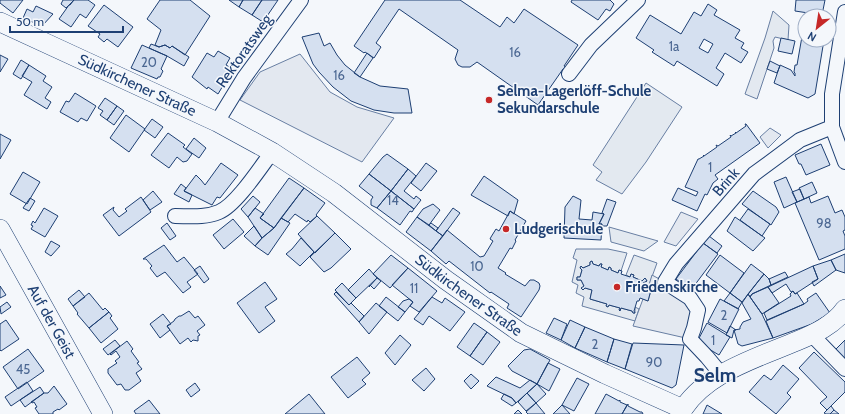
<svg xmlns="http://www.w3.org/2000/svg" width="845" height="414" font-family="Cabin,sans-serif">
  <rect width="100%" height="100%" fill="#f4f7fb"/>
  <path fill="#e3e9f0" stroke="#687fa3" d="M 773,11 L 789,25 L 788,40 L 775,37 L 773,41 L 774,48 L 757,99 L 745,94 L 765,38 Z
    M 646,83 L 682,107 L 646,162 L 622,194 L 596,180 L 602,172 L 593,165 Z
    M 609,227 L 658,241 L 644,251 L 611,242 Z
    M 576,249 L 608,249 L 627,253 L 621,271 L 619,270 L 618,273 L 611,270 L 611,268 L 609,267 L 608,270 L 601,267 L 602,264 L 600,264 L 599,266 L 593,264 L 592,261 L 590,262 L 590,265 L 583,268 L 581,266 L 580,268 L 582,270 L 580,277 L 577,277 L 577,280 L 581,280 L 584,286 L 582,288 L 585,288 L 592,290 L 590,299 L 607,304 L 606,306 L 608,307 L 609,305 L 620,308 L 619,310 L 620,311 L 621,308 L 632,311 L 633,313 L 635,313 L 635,307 L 639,309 L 635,321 L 582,306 L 584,297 L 576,293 L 578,285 L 572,282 L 577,260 L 573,258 Z
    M 634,255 L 657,263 L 649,285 L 643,283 L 647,281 L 645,278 L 642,281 L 633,277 L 634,275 L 631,274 L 630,277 L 626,275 Z"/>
  <path fill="#e3e8f0" stroke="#687fa3" d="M 300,54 L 330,92 L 357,107 L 394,118 L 362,162 L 240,100 L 260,72 Z
    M 770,128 L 781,135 L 768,148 L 760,137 Z
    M 681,212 L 698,219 L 676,246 L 664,242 Z
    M 652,275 L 665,282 L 698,310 L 690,339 L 633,326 L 643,299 L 648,301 L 652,287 L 649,285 Z"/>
  <path fill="#d5e0f0" stroke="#1d3f73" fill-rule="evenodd" d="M 0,0 L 23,0 L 13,13 L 0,3 Z
    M 63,0 L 74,0 L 66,8 L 61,4 Z
    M 74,0 L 88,0 L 95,5 L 86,18 L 80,14 L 71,27 L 59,19 L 69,5 L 70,5 Z
    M 160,0 L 190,0 L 210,16 L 185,55 L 172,46 L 170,48 L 165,45 L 159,47 L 155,45 L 161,30 L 147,19 Z
    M 229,0 L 243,0 L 239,7 Z
    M 243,0 L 262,0 L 252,15 L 239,7 Z
    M 262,0 L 278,0 L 263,22 L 252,15 Z
    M 385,0 L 460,0 L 500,27 L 507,17 L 514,23 L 524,9 L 578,45 L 564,66 L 566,67 L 564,69 L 563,69 L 538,105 L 477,62 L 470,67 L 462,67 L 458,65 L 455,59 L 458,50 L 399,9 L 376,43 L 381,47 L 374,58 L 365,52 L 364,53 L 354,46 Z
    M 572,0 L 610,0 L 614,4 L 610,11 L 606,9 L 598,20 L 571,2 Z
    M 796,0 L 825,0 L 822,15 L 795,11 Z
    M 708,4 L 717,10 L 714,15 L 740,30 L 735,38 L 744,43 L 741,48 L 748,52 L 741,63 L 725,53 L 716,68 L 724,74 L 717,86 L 677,61 L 674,66 L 652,52 L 654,50 L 636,38 L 650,15 L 681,34 L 694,12 L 701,16 ZM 704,39 L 713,44 L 708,53 L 699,48 Z
    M 104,5 L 133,27 L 118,47 L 107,39 L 104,42 L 98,37 L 100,34 L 88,26 Z
    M 36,6 L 53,14 L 42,26 L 23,18 L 27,9 L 33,12 Z
    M 804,25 L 805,40 L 824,40 L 815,94 L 808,98 L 774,83 L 780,65 L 791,70 L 795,76 L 795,73 L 794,72 L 795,65 L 797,65 Z
    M 319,33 L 324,46 L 330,43 L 337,55 L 345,65 L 360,77 L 380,86 L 408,89 L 412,113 L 394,113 L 374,110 L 351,101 L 333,87 L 319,72 L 313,64 L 302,37 Z
    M 781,38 L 795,41 L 792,54 L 778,51 Z
    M 151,44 L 159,47 L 165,45 L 170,48 L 172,46 L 189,57 L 184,66 L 167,56 L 149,48 Z
    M 142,45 L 167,56 L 161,69 L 163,71 L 160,77 L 158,77 L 157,79 L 131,68 Z
    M 218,51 L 230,58 L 226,65 L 233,69 L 218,94 L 208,87 L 207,89 L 192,77 L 207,53 L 214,57 Z
    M 367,53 L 373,58 L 360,77 L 354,73 Z
    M 0,55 L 8,59 L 0,72 Z
    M 21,60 L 29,65 L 21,79 L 13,74 Z
    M 770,61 L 780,66 L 777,73 L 767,69 Z
    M 29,65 L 46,76 L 43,81 L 52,87 L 45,98 L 51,102 L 47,109 L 24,95 L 32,82 L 22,76 Z
    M 75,93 L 96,106 L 87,121 L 81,118 L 78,122 L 60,112 L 66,101 L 69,102 Z
    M 105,98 L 117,106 L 107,120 L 100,115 L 103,111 L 98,108 Z
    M 117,106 L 124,111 L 114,125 L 107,120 Z
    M 126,115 L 145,129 L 129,152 L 110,138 Z
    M 152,119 L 163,127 L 155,138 L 144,130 Z
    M 745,124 L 746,124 L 760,143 L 715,175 L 718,179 L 713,183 L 707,195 L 705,194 L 697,211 L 672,200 L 678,188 L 696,196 L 698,192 L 685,187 L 698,159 L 699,159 L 704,156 L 703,155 L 704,156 L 717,147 L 716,145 L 718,146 L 731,137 L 730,135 L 731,136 L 736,133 L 735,132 L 736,133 L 746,126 Z
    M 168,133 L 185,145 L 183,147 L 192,154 L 187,161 L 183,162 L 177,157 L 169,168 L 151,155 Z
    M 0,134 L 11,140 L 0,159 Z
    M 194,138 L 206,148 L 199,158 L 186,149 Z
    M 821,144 L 830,165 L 806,175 L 801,164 L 799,164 L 795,155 Z
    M 387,154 L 408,169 L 391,191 L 369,174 L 383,157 Z
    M 221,163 L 238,175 L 220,198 L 217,197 L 212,205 L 184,191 L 196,175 L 201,180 L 205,185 Z
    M 426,163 L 437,171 L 421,191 L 411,183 Z
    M 408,169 L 416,176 L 404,191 L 414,199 L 416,196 L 421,200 L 414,209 L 391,191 Z
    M 23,172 L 40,182 L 27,204 L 10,194 Z
    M 369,174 L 391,191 L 377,208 L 371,205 L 371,200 L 373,197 L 359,186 Z
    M 484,176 L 518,200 L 514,214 L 510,211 L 508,216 L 471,195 Z
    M 786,177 L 797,202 L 784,208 L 774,182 Z
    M 289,178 L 304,188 L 274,228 L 260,218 Z
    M 812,182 L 817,193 L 804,199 L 799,188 Z
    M 181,184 L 186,188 L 184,191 L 192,195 L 189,202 L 174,194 Z
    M 304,188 L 325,203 L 316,215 L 317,216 L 310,222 L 308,220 L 307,222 L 295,214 L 288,222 L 281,218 Z
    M 800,189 L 804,199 L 797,202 L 792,192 Z
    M 153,191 L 162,202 L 150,210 L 143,200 Z
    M 391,191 L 414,209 L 412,212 L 410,211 L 400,225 L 377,208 Z
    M 753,191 L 776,207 L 779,212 L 771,225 L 742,204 Z
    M 253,196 L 260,202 L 248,217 L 241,209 Z
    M 573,196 L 581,200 L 579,219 L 592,220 L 593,212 L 604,214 L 599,224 L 602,224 L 601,240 L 564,238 L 565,207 Z
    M 828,196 L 835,213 L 842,210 L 845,217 L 845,230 L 843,231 L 845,236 L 845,249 L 819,260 L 795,203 L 809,197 L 811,203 Z
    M 141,197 L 151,212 L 119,236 L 103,215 L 114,207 L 113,210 L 119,217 L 127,211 L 125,209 Z
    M 30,198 L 35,201 L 29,211 L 23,208 Z
    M 607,199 L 616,202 L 607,226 L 601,226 L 602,224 L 599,224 L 604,214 L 602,213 Z
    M 433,204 L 440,210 L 429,225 L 417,217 L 423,209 Z
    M 44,208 L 58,216 L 45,237 L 31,229 L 33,226 L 31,225 L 33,221 L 35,223 Z
    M 255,208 L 264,214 L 260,218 L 274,228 L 262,238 L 248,217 Z
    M 453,208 L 460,213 L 443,236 L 436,231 Z
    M 748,209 L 770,224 L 762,236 L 740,220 Z
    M 510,211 L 526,221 L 515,240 L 516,241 L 512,249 L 510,248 L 498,268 L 506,273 L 505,274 L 525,286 L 530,280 L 534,280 L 539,283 L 540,286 L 539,290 L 521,317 L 507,308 L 509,304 L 491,292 L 490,293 L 449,261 L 446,264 L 431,251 L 447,230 L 480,257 L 484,256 L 493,241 L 490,239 L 491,237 L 496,229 L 499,231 Z
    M 317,216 L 335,233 L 315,253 L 298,234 Z
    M 417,217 L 443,236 L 431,251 L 406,232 Z
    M 735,217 L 765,238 L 753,251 L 727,231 Z
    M 281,218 L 290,223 L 268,255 L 255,246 L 262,238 L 274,228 Z
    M 233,219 L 244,232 L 224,249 L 213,235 Z
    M 167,223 L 176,236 L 170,240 L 161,228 Z
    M 431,223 L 438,228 L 436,231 L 429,225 Z
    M 254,226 L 262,238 L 255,246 L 244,236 Z
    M 335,233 L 351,249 L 331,268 L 324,272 L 310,257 Z
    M 709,236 L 722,246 L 717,253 L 703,243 Z
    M 301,238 L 314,252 L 300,266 L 286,254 L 292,249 Z
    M 51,241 L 60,246 L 51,256 L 45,252 Z
    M 703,243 L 718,254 L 691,290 L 676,279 Z
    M 164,245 L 177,262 L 184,257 L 198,274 L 187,282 L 191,287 L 183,293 L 165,272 L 157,277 L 150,268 L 152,266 L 146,259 L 143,259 Z
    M 845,254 L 845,273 L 836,270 L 831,260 Z
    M 391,255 L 408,268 L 390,288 L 373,274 Z
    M 720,255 L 744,273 L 730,293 L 706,275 Z
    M 831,260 L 836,270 L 814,286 L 812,282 L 818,279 L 813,266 Z
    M 592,261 L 593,264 L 599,266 L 600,264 L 602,264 L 601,267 L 608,270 L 609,267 L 611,268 L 611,270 L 618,273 L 619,270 L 622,271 L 621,274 L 630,277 L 631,274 L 634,275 L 633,277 L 642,281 L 645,278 L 647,281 L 643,283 L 652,286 L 648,301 L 640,298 L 639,301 L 637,301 L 634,311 L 635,313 L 633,313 L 632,311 L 621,308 L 620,311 L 619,310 L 620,308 L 609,305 L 608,307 L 606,306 L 607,304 L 590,299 L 592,290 L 585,288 L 583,290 L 581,288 L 584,286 L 581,280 L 577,280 L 577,277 L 580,277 L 582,270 L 580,268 L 581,266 L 583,268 L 590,265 L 590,262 Z
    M 751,264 L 764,274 L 742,302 L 730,293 Z
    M 200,266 L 209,279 L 204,283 L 194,270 Z
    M 813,266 L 818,279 L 795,294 L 793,291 L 791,292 L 786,284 L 772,293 L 768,287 Z
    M 408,268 L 437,291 L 419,312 L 410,306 L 413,302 L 392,285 Z
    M 369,269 L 377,278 L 356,298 L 348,290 Z
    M 785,272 L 788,277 L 771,285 L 769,279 Z
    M 764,274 L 769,279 L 771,285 L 752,294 L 750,297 L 748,294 Z
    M 377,278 L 381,281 L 374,289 L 370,285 L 369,287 Z
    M 265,282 L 277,299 L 265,307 L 275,321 L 259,333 L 237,303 Z
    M 342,283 L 356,298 L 349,305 L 335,290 Z
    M 0,286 L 6,295 L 0,298 Z
    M 768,287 L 779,303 L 762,314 L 750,297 L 752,294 Z
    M 79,290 L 85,297 L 73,306 L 68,299 Z
    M 793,291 L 795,294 L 797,293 L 804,304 L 767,320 L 764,313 L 791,296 L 790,294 Z
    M 336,292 L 349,305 L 351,303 L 364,316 L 359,322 L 334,294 Z
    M 89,293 L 103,310 L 105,308 L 109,312 L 89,328 L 77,314 L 78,313 L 73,306 Z
    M 730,293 L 742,302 L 738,309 L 724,301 Z
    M 816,293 L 830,313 L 812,324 L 773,338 L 766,321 L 804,304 L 808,301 L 807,299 Z
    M 748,294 L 762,314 L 773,338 L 742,346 L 738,344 L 734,330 L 740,329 L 740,327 L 743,322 L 751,319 L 742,303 Z
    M 386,297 L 405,312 L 398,321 L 379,306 Z
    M 432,297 L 442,303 L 445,298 L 465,312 L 450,331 L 429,316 L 423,325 L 414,319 Z
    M 409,299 L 413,302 L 405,312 L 398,307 L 403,301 Z
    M 720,299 L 739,309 L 727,333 L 708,322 Z
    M 7,302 L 11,307 L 1,314 L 0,307 Z
    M 376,303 L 387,312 L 369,334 L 359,322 Z
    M 189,311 L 195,318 L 198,316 L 205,325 L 197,331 L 200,335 L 198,336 L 198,341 L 193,340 L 191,342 L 188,338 L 180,344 L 167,326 L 174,321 L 175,319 L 179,316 L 181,316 Z
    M 109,312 L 112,316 L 110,318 L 118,329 L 101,343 L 89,328 Z
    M 163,314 L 171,324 L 167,326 L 170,330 L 160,338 L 150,324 Z
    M 554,318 L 567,324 L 561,340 L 546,333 Z
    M 6,320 L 19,339 L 1,351 L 0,350 L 0,324 Z
    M 570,320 L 585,327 L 575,348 L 561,340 Z
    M 474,323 L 487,332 L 470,356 L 457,347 Z
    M 707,323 L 730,337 L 719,355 L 697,342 Z
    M 730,326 L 736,330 L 734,330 L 732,338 L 726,335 Z
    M 585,327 L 614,339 L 607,362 L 575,348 Z
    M 487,332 L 500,342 L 483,365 L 470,356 Z
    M 400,335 L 411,345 L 395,365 L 385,353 Z
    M 614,339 L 632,344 L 625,369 L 607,362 Z
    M 115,340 L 120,346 L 108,355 L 103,349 Z
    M 845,340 L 845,360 L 835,350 Z
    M 127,341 L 133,349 L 131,351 L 139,362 L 137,363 L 142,369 L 136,373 L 141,381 L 129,390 L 125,390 L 121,384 L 117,385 L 108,373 L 108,369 L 117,363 L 115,361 L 120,357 L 116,351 L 111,355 L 110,354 Z
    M 633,343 L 684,345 L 676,385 L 672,388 L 625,369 Z
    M 28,349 L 44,371 L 18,389 L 3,367 Z
    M 530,349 L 550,360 L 537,384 L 512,371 L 508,366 L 524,350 Z
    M 814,352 L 845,382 L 845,392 L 827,410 L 820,403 L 827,397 L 799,368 Z
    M 357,357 L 370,373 L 362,380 L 366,384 L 348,398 L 331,377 Z
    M 548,363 L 560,369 L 549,391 L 537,384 Z
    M 783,365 L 799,379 L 787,393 L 791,397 L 776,414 L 749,392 L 764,375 L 771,380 Z
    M 426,368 L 435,379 L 424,391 L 412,380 Z
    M 471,374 L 479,381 L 471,389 L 464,381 Z
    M 496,377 L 520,388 L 530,380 L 537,384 L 516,403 L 512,398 L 487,386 Z
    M 577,378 L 589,384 L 574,411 L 562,405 Z
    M 27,382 L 33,391 L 11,406 L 5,397 Z
    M 195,383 L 200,390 L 191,397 L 186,390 Z
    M 537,384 L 546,394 L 536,403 L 527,393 Z
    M 54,386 L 67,404 L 59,410 L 58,409 L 53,412 L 53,414 L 39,414 L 35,408 L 37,407 L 34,402 L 32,403 L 31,402 L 44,393 L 48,393 Z
    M 40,387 L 44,393 L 25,407 L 20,400 Z
    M 527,393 L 536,403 L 526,411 L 518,402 Z
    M 309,394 L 325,414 L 285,414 Z
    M 504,394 L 512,398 L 516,403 L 512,406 L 501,399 Z
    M 606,394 L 619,401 L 620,400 L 620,402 L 627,405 L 622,414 L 595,414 Z
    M 149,400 L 160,414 L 136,414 L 134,411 Z
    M 536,403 L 545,414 L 528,414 L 526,412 Z
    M 628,404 L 628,406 L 640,412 L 642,412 L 643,414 L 622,414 Z
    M 562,405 L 570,414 L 553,414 Z
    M 707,405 L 722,414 L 703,414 Z
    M 831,406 L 834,410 L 830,414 L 826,414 L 824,413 Z
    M 518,410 L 522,414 L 514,414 Z
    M 834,410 L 839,414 L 830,414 Z"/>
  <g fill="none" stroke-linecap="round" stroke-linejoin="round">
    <defs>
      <path id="street" d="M 845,12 L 832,94 L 832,127 L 845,162
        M 569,74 L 591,45 L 638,0
        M 217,122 L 244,78 L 301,0
        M 175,216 C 189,216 205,218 219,212 C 236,205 260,168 272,152
        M 812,335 L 845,369
        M 721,374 L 707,357 L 690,339 L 694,328 L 698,310 L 690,298 L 665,282 L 676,264 L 754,174 L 800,140 L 832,127"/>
      <g id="secondary">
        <path id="s1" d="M 0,22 L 217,122 L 272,152 L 334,193 L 446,280 L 521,333 L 605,374 L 683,409"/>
        <path id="s2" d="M 0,229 L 103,414"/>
        <path d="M 680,414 C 703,373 757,358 797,341 C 814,334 834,325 845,309"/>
      </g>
    </defs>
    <use href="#street" stroke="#1d3f73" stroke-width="16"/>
    <use href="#secondary" stroke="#1d3f73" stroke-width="20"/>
    <use href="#street" stroke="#f4f7fb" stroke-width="14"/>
    <use href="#secondary" stroke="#f4f7fb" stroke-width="19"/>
  </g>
  <g fill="#c62828" stroke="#f4f7fb" stroke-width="1.5">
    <circle cx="489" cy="100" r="4"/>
    <circle cx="506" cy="229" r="4"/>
    <circle cx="617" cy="287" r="4"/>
  </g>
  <g text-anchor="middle" stroke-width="3" stroke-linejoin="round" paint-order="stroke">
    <g font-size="13" fill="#4b6792">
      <text x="674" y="51">1a</text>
      <text x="515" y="57">16</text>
      <text x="149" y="67">20</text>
      <text x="339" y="80">16</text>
      <text x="710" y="172">1</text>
      <text x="393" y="205">14</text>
      <text x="824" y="228">98</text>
      <text x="477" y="271">10</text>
      <text x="414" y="293">11</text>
      <text x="724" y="320">2</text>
      <text x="713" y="345">1</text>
      <text x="595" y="349">2</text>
      <text x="654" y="367">90</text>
      <text x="23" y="374">45</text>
    </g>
    <g font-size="15" fill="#1d3f73" stroke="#f4f7fb">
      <text transform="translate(244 51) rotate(-55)" y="5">Rektoratsweg</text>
      <text dy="5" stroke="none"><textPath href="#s1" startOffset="151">Südkirchener Straße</textPath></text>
      <text transform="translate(726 182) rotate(-49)" y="5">Brink</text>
      <text dy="5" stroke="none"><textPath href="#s1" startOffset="545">Südkirchener Straße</textPath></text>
      <text dy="5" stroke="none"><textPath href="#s2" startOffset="106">Auf der Geist</textPath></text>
    </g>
    <g font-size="15" font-weight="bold" fill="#1d3f73" stroke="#f4f7fb" text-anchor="start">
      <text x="497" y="96">Selma-Lagerlöff-Schule<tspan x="497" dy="17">Sekundarschule</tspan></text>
      <text x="514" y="234">Ludgerischule</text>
      <text x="625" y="292">Friedenskirche</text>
    </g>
    <g font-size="19" font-weight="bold" fill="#1d3f73" stroke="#f4f7fb">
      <text x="715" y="382">Selm</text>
    </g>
  </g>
  <g transform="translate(817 28) rotate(210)"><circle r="19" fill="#f4f7fb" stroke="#9eadc5"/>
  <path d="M0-3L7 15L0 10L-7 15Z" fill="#c62828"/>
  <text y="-6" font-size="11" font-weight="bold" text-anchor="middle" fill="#1d3f73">N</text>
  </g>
  <path d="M10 26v6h113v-6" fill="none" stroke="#1d3f73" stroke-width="2"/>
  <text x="16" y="26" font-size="12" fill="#1d3f73" stroke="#f4f7fb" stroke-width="3" paint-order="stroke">50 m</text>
</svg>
